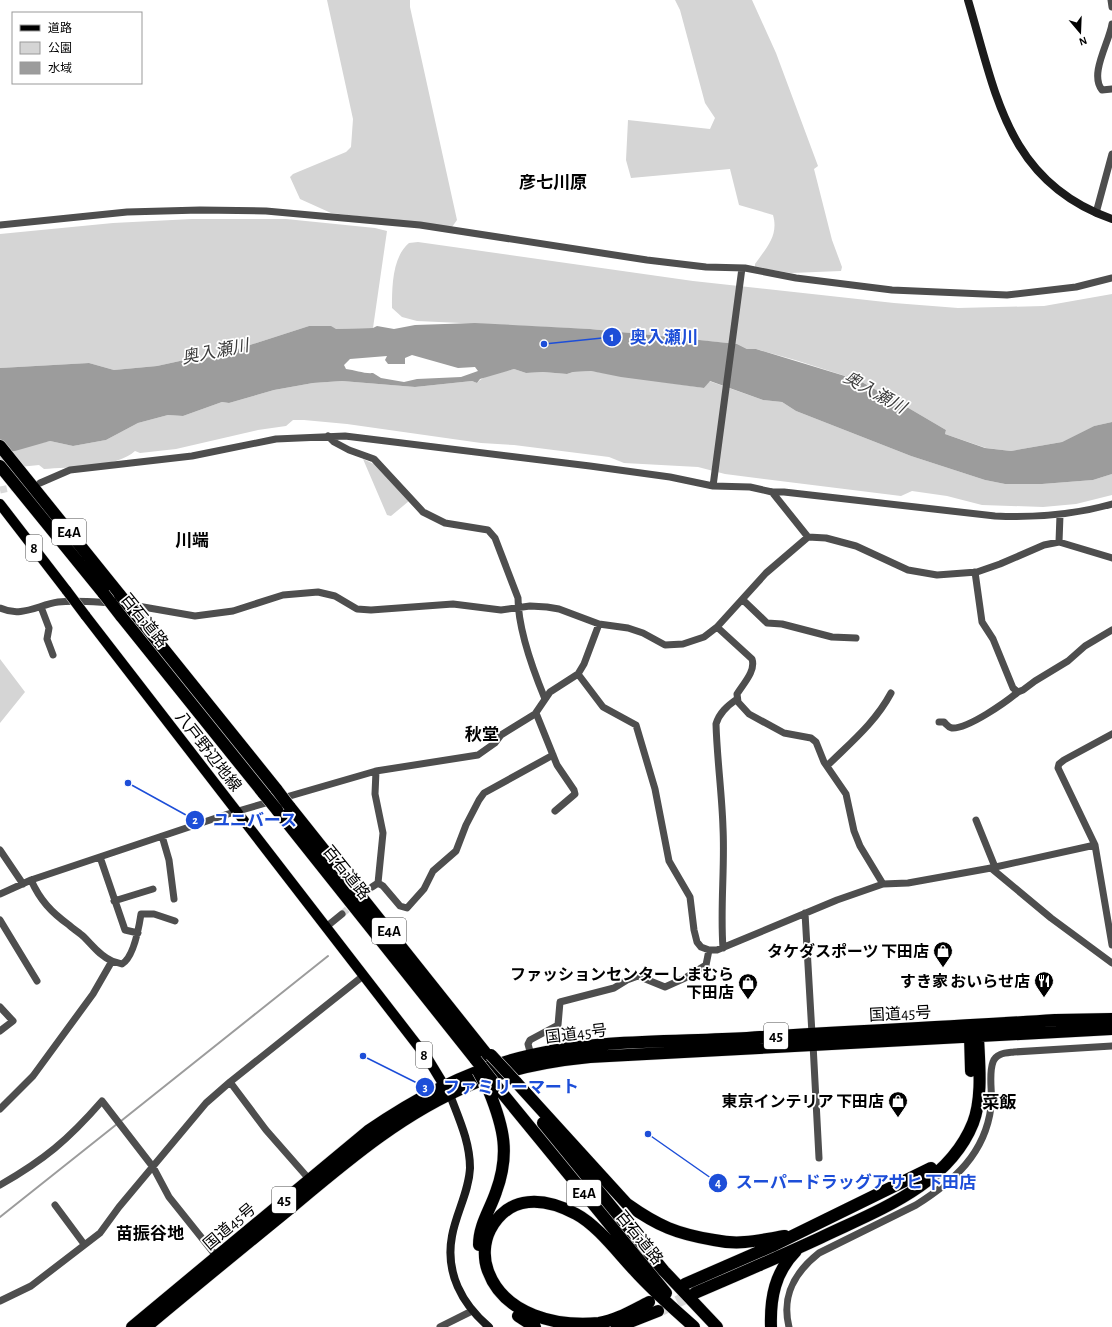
<svg xmlns="http://www.w3.org/2000/svg" width="1112" height="1327" font-family="'Alegreya Sans','Noto Sans JP',sans-serif">
  <rect width="100%" height="100%" fill="#fff"/>
  <path fill="#d5d5d5" d="M 327,0 L 410,0 L 410,7 L 457,220 L 452,227 L 331,213 L 300,199 L 290,177 L 293,174 L 346,152 L 351,147 L 353,119 Z
    M 675,0 L 752,0 L 776,53 L 818,166 L 814,169 L 832,240 L 842,267 L 841,271 L 791,273 L 755,267 L 755,264 C 766,248 779,236 773,215 L 739,205 L 730,169 L 631,178 L 626,160 L 628,120 L 710,129 L 715,118 L 705,103 L 680,10 Z
    M 192,219 L 286,219 L 375,228 L 387,231 L 373,328 L 336,329 L 309,326 L 225,353 L 194,361 L 189,359 L 157,366 L 114,370 L 89,363 L 0,368 L 0,234 L 113,223 Z
    M 418,242 L 693,281 L 894,303 L 958,308 L 1044,306 L 1112,294 L 1112,422 L 1094,426 L 1062,442 L 1011,451 L 986,448 L 945,434 L 946,430 L 900,403 L 858,380 L 795,360 L 756,349 L 747,349 L 737,344 L 590,329 L 417,321 L 402,317 L 392,308 C 392,288 392,257 409,243 Z
    M 514,369 L 526,373 L 543,372 L 567,374 L 573,372 L 591,371 L 704,388 L 709,381 L 763,400 L 782,402 L 796,411 L 911,456 L 985,480 L 1005,484 L 1042,484 L 1093,480 L 1112,474 L 1112,495 L 1076,504 L 1043,507 L 982,505 L 947,496 L 912,491 L 901,496 L 725,474 L 698,467 L 624,463 L 609,457 L 514,445 L 481,443 L 347,424 L 304,420 L 293,420 L 286,426 L 258,430 L 176,449 L 140,453 L 135,451 C 117,468 68,467 44,469 L 39,465 L 0,469 L 0,452 L 50,441 L 73,446 L 106,440 L 138,423 L 168,415 L 183,416 L 222,402 L 229,403 L 274,390 L 313,383 L 342,381 L 415,387 L 472,381 L 477,383 C 484,374 503,372 514,369 Z
    M 363,459 L 378,466 L 409,501 L 391,516 L 387,515 Z
    M 0,659 L 25,692 L 0,723 Z"/>
  <path fill="#9c9c9c" fill-rule="evenodd" d="M 475,323 L 590,329 L 690,339 L 737,344 L 747,349 L 756,349 L 858,380 L 900,403 L 946,430 L 945,434 L 985,448 L 1011,451 L 1062,442 L 1094,426 L 1112,422 L 1112,474 L 1093,480 L 1042,484 L 1005,484 L 985,480 L 911,456 L 796,411 L 782,402 L 763,400 L 710,381 L 704,388 L 621,377 L 591,371 L 573,372 L 567,374 L 543,372 L 526,373 L 514,369 L 480,379 L 477,383 L 472,381 L 415,387 L 342,381 L 313,383 L 274,390 L 229,403 L 222,402 L 183,416 L 168,415 L 138,423 L 106,440 L 73,446 L 50,441 L 15,451 L 0,452 L 0,368 L 89,363 L 114,370 L 157,366 L 189,359 L 194,361 L 225,353 L 309,326 L 331,326 L 336,329 L 373,328 L 377,326 L 394,329 L 415,325 ZM 412,355 L 458,368 L 475,367 L 478,371 L 461,377 L 417,379 L 404,382 L 381,378 L 373,373 C 365,374 355,370 346,369 L 344,365 L 350,359 L 387,356 L 385,360 L 388,364 L 405,364 L 405,358 Z"/>
  <g fill="none" stroke-linecap="round" stroke-linejoin="round">
    <path stroke="#9c9c9c" stroke-width="2" d="M 121,1121 L 328,956
      M 0,1217 L 117,1124"/>
    <path stroke="#d9d9d9" stroke-width="7" stroke-dasharray="7 3.5" stroke-linecap="butt" d="M 0,490 L 20,486
      M 342,914 L 372,887"/>
    <path stroke="#d9d9d9" stroke-width="12" stroke-dasharray="12 6" stroke-linecap="butt" d="M 661,1310 L 695,1293"/>
    <defs>
      <path id="primary" d="M 0,504 L 67,591
        M 85,615 L 428,1059 L 448,1092"/>
      <path id="highway" d="M 0,446 L 120,595
        M 0,466 L 104,594
        M 121,616 L 264,794
        M 138,617 L 277,790
        M 289,806 L 488,1056
        M 277,810 L 476,1060
        M 971,1071 L 970,1036 L 972,1030
        M 516,1082 L 627,1204 C 658,1226 677,1234 714,1240 C 724,1242 736,1243 745,1242 C 758,1241 772,1238 785,1236
        M 498,1088 L 666,1293
        M 543,1123 L 664,1271 L 717,1327
        M 479,1245 C 479,1225 490,1210 496,1192 C 510,1154 504,1128 489,1091
        M 685,1284 L 772,1246 L 931,1168
        M 695,1293 C 737,1275 779,1257 820,1238 C 876,1211 948,1186 973,1123 C 983,1097 979,1063 978,1036 L 976,1030
        M 649,1302 C 633,1310 617,1320 599,1323 C 557,1327 504,1315 488,1271 C 483,1258 484,1242 490,1230 C 509,1194 544,1197 576,1214 C 597,1225 618,1253 635,1271 C 653,1291 674,1309 694,1327
        M 518,1316 L 535,1327
        M 132,1327 L 368,1131 C 417,1097 473,1068 531,1055 C 602,1039 675,1042 747,1038 C 850,1031 952,1027 1055,1020 L 1112,1019
        M 146,1327 C 195,1286 244,1246 293,1206 C 348,1160 403,1113 470,1085 C 507,1069 549,1061 590,1057 L 1112,1029
        M 617,1327 L 658,1311
        M 771,1327 C 770,1298 775,1272 796,1251"/>
    </defs>
    <use href="#primary" stroke="#dbdbdb" stroke-width="11"/>
    <use href="#highway" stroke="#dbdbdb" stroke-width="13"/>
    <path stroke="#4e4e4e" stroke-width="7" d="M 1111,0 L 1112,7
      M 1112,24 C 1109,43 1089,74 1102,90 L 1112,89
      M 1096,213 L 1112,154
      M 0,225 L 127,212 L 200,210 L 266,211 L 420,225 L 647,260 L 706,267 L 745,268 L 796,278 L 892,290 L 1007,295 L 1076,287 L 1112,278
      M 328,436 L 334,442 L 349,450 L 374,459 L 423,512 L 445,523 L 488,530 L 495,538 L 518,598 C 518,629 533,670 545,699
      M 40,483 L 70,470 L 192,456 L 276,439 L 345,436 L 590,466 L 670,477 L 713,486 L 750,487 L 772,492 L 784,492 L 995,516 C 1035,518 1073,515 1112,504
      M 713,486 L 742,268
      M 772,492 L 808,537
      M 1059,542 L 1060,515
      M 975,572 L 982,622 L 993,639 L 1013,688 L 1018,692 L 1023,690 L 1035,681 L 1068,661 L 1085,646 L 1112,630
      M 743,600 L 767,623 L 782,624 L 832,637 L 856,638
      M 126,604 L 195,616 L 233,611 L 283,595 L 318,592 L 335,596 L 357,609 L 371,610 L 453,604 L 501,610 L 530,606 L 547,607 L 559,609 L 599,624 L 628,628 L 643,633 L 665,645 L 683,644 L 704,637 L 717,627 L 766,573 L 808,537 L 826,538 L 856,546 L 908,570 L 937,575 L 977,572 L 1000,564 L 1044,545 L 1059,542 L 1112,558
      M 41,607 L 49,628 L 47,639 L 53,655
      M 0,608 C 21,618 38,605 58,602 C 76,600 94,602 112,603
      M 717,627 L 752,659 C 756,671 743,684 737,694 L 738,702 L 749,714 L 784,733 L 811,738 L 816,742 L 824,762 L 846,794 L 854,831 L 860,846 L 883,884
      M 578,674 L 603,707 L 636,725 L 655,789 L 669,861 L 690,897 L 694,930 L 697,942 L 701,947 L 709,950 L 717,950 L 837,900 L 883,884 L 908,883 L 991,868 L 1095,845
      M 536,713 L 557,765 L 574,790 L 575,794 L 555,811
      M 939,722 L 944,722 C 947,725 948,727 952,728 C 968,729 1006,702 1018,692
      M 1112,734 L 1064,760 L 1059,764 L 1058,768 L 1095,845 L 1112,945
      M 827,766 C 850,743 875,723 891,693
      M 976,820 L 995,867
      M 162,836 L 169,860 L 174,899
      M 0,850 L 23,884
      M 100,857 L 125,930 L 138,933
      M 991,868 L 1051,918 L 1112,963
      M 378,883 L 383,886 L 400,906 L 407,908 L 424,889 L 433,871 L 456,851 L 466,825 L 479,800 L 484,793 L 553,755
      M 372,887 L 378,883 L 383,833 L 375,794 L 376,771
      M 0,894 L 31,880 L 228,814 L 376,771 L 478,755 L 495,743 L 501,735 L 535,714 L 550,692 L 578,674 L 584,664 L 599,624
      M 114,901 L 153,889
      M 805,913 L 812,1034
      M 0,920 L 37,981
      M 326,927 L 342,914
      M 723,948 C 720,908 725,868 723,828 C 722,794 717,759 716,724 C 719,713 727,706 737,699
      M 112,961 L 122,964 C 134,957 139,927 141,914 L 154,914 L 175,921
      M 0,1007 L 13,1021 L 0,1031
      M 813,1044 L 819,1158
      M 531,1055 L 528,1044 L 530,1040 L 558,1025 L 560,1002 L 614,988 L 627,980 L 638,976 L 665,987 L 685,978 L 706,965 L 709,950
      M 230,1082 L 266,1130 L 309,1179
      M 0,1109 L 33,1076 L 93,994 L 112,961 C 100,956 93,946 84,937 C 79,932 73,929 69,925 C 51,912 40,900 31,880
      M 0,1185 C 44,1160 68,1140 102,1101 L 153,1167 L 169,1197 L 217,1257
      M 55,1205 L 84,1244
      M 0,1301 L 31,1286 L 100,1233 L 119,1207 L 206,1103 L 230,1082 L 363,976
      M 440,1327 L 472,1311
      M 789,1327 C 781,1295 795,1272 819,1253 L 916,1205 C 954,1181 985,1154 991,1107 C 993,1093 988,1075 993,1062 C 996,1053 1006,1053 1014,1052 L 1112,1046"/>
    <path stroke="#1b1b1b" stroke-width="8" d="M 968,0 C 996,94 1007,182 1112,219
      M 450,1095 C 459,1119 470,1142 470,1168 C 469,1192 456,1213 452,1236 C 445,1273 462,1304 489,1327"/>
    <use href="#primary" stroke="#000" stroke-width="10"/>
    <use href="#highway" stroke="#000" stroke-width="12"/>
    <defs>
      <path id="primary-bridge" d="M 67,591 L 85,615"/>
      <path id="highway-bridge" d="M 104,594 L 121,616
        M 120,595 L 138,617
        M 277,790 L 289,806
        M 264,794 L 277,810
        M 491,1055 L 516,1082
        M 476,1060 L 498,1088
        M 478,1071 L 489,1091"/>
    </defs>
    <use href="#primary-bridge" stroke="#dbdbdb" stroke-width="11" stroke-linecap="butt"/>
    <use href="#highway-bridge" stroke="#dbdbdb" stroke-width="13" stroke-linecap="butt"/>
    <use href="#primary-bridge" stroke="#000" stroke-width="10"/>
    <use href="#highway-bridge" stroke="#000" stroke-width="12"/>
  </g>
  <defs>
    <symbol id="shop-pin" viewBox="-11 -11 22 30"><path d="M0 17L-7.5 6A9.5 9.5 0 1 1 7.5 6Z" fill="#000" stroke="#fff"/><path d="M-5-2.5h2.3a2.7 3.5 0 0 1 5.4 0H5L5.5 6h-11ZM-1.5-2.5h3a1.5 2.3 0 0 0-3 0Z" fill="#fff"/></symbol>
    <symbol id="restaurant-pin" viewBox="-11 -11 22 30"><path d="M0 17L-7.5 6A9.5 9.5 0 1 1 7.5 6Z" fill="#000" stroke="#fff"/><path d="M-5-6h1v4h1v-4h1v4h1v-4h1v5L-1.5 .5V6h-2V.5L-5-1ZM5-6V6H3V1.5H1.5Q1.5-4 5-6Z" fill="#fff"/></symbol>
  </defs>
  <g fill-rule="evenodd">
    <use href="#shop-pin" x="932" y="940" width="22" height="30"/>
    <use href="#restaurant-pin" x="1033" y="970" width="22" height="30"/>
    <use href="#shop-pin" x="737" y="972" width="22" height="30"/>
    <use href="#shop-pin" x="887" y="1090" width="22" height="30"/>
  </g>
  <g text-anchor="middle" stroke-width="3.5" stroke-linejoin="round" paint-order="stroke">
    <g fill="#fff" stroke="#4c4c4c" stroke-width="1">
      <rect x="52" y="519" width="34" height="26" rx="3"/>
      <rect x="26" y="535" width="16" height="26" rx="3"/>
      <rect x="372" y="918" width="34" height="26" rx="3"/>
      <rect x="764" y="1023" width="24" height="26" rx="3"/>
      <rect x="416" y="1042" width="16" height="26" rx="3"/>
      <rect x="567" y="1180" width="34" height="26" rx="3"/>
      <rect x="272" y="1187" width="24" height="26" rx="3"/>
    </g>
    <g font-size="15" font-weight="bold" fill="#000">
      <text x="69" y="537">E4A</text>
      <text x="34" y="553">8</text>
      <text x="389" y="936">E4A</text>
      <text x="776" y="1041">45</text>
      <text x="424" y="1060">8</text>
      <text x="584" y="1198">E4A</text>
      <text x="284" y="1205">45</text>
    </g>
    <g font-size="16" fill="#000" stroke="#fff">
      <text transform="translate(145 620) rotate(51)" y="6">百石道路</text>
      <text transform="translate(209 751) rotate(52)" y="6">八戸野辺地線</text>
      <text transform="translate(347 872) rotate(51)" y="6">百石道路</text>
      <text transform="translate(900 1013) rotate(-3)" y="6">国道45号</text>
      <text transform="translate(576 1033) rotate(-7)" y="6">国道45号</text>
      <text transform="translate(229 1226) rotate(-40)" y="6">国道45号</text>
      <text transform="translate(640 1237) rotate(51)" y="6">百石道路</text>
    </g>
    <g font-size="16" font-weight="bold" fill="#000" stroke="#fff" text-anchor="end">
      <text x="929" y="957">タケダスポーツ 下田店</text>
      <text x="734" y="980">ファッションセンターしまむら<tspan x="734" dy="18">下田店</tspan></text>
      <text x="1030" y="987">すき家 おいらせ店</text>
      <text x="884" y="1107">東京インテリア 下田店</text>
    </g>
    <g font-size="17" font-weight="bold" fill="#000" stroke="#fff">
      <text x="553" y="188">彦七川原</text>
      <text x="192" y="546">川端</text>
      <text x="482" y="740">秋堂</text>
      <text x="999" y="1108">菜飯</text>
      <text x="150" y="1239">苗振谷地</text>
    </g>
    <g font-size="17" font-style="italic" fill="#3d3d3d" stroke="#fff">
      <text transform="translate(215 351) rotate(-11)" y="6">奥入瀬川</text>
      <text transform="translate(875 392) rotate(29)" y="6">奥入瀬川</text>
    </g>
  </g>
  <path fill="none" stroke="#1d4ed8" stroke-width="1.5" d="M544 344L612 337M128 783L195 820M363 1056L425 1087M648 1134L718 1183"/>
  <g fill="#1d4ed8" stroke="#fff" stroke-width="1.5">
    <circle cx="544" cy="344" r="4"/>
    <circle cx="128" cy="783" r="4"/>
    <circle cx="363" cy="1056" r="4"/>
    <circle cx="648" cy="1134" r="4"/>
    <circle cx="612" cy="337" r="10"/>
    <circle cx="195" cy="820" r="10"/>
    <circle cx="425" cy="1087" r="10"/>
    <circle cx="718" cy="1183" r="10"/>
  </g>
  <g font-size="12" text-anchor="middle" font-weight="bold" fill="#fff">
    <text x="612" y="341">1</text>
    <text x="195" y="824">2</text>
    <text x="425" y="1091">3</text>
    <text x="718" y="1187">4</text>
  </g>
  <g font-size="17" text-anchor="middle" font-weight="bold" fill="#1d4ed8" stroke="#fff" stroke-width="3.5" stroke-linejoin="round" paint-order="stroke">
    <text x="664" y="343">奥入瀬川</text>
    <text x="255" y="826">ユニバース</text>
    <text x="511" y="1093">ファミリーマート</text>
    <text x="856" y="1188">スーパードラッグアサヒ 下田店</text>
  </g>
  <rect x="12" y="12" width="130" height="72" fill="#ffffff" stroke="#999999"/>
  <rect x="20" y="25" width="20" height="6" fill="#000000" stroke="#999999"/>
  <text x="48" y="32" font-size="12" fill="#000000">道路</text>
  <rect x="20" y="42" width="20" height="12" fill="#d5d5d5" stroke="#999999"/>
  <text x="48" y="52" font-size="12" fill="#000000">公園</text>
  <rect x="20" y="62" width="20" height="12" fill="#9c9c9c" stroke="#999999"/>
  <text x="48" y="72" font-size="12" fill="#000000">水域</text>
  <g transform="translate(1080 32) rotate(161)" stroke="#ffffff" stroke-width="3" paint-order="stroke">
  <path d="M0-3L7 15L0 10L-7 15Z" fill="#000000"/>
  <text y="-6" font-size="11" font-weight="bold" text-anchor="middle" fill="#000000">N</text>
  </g>
</svg>
